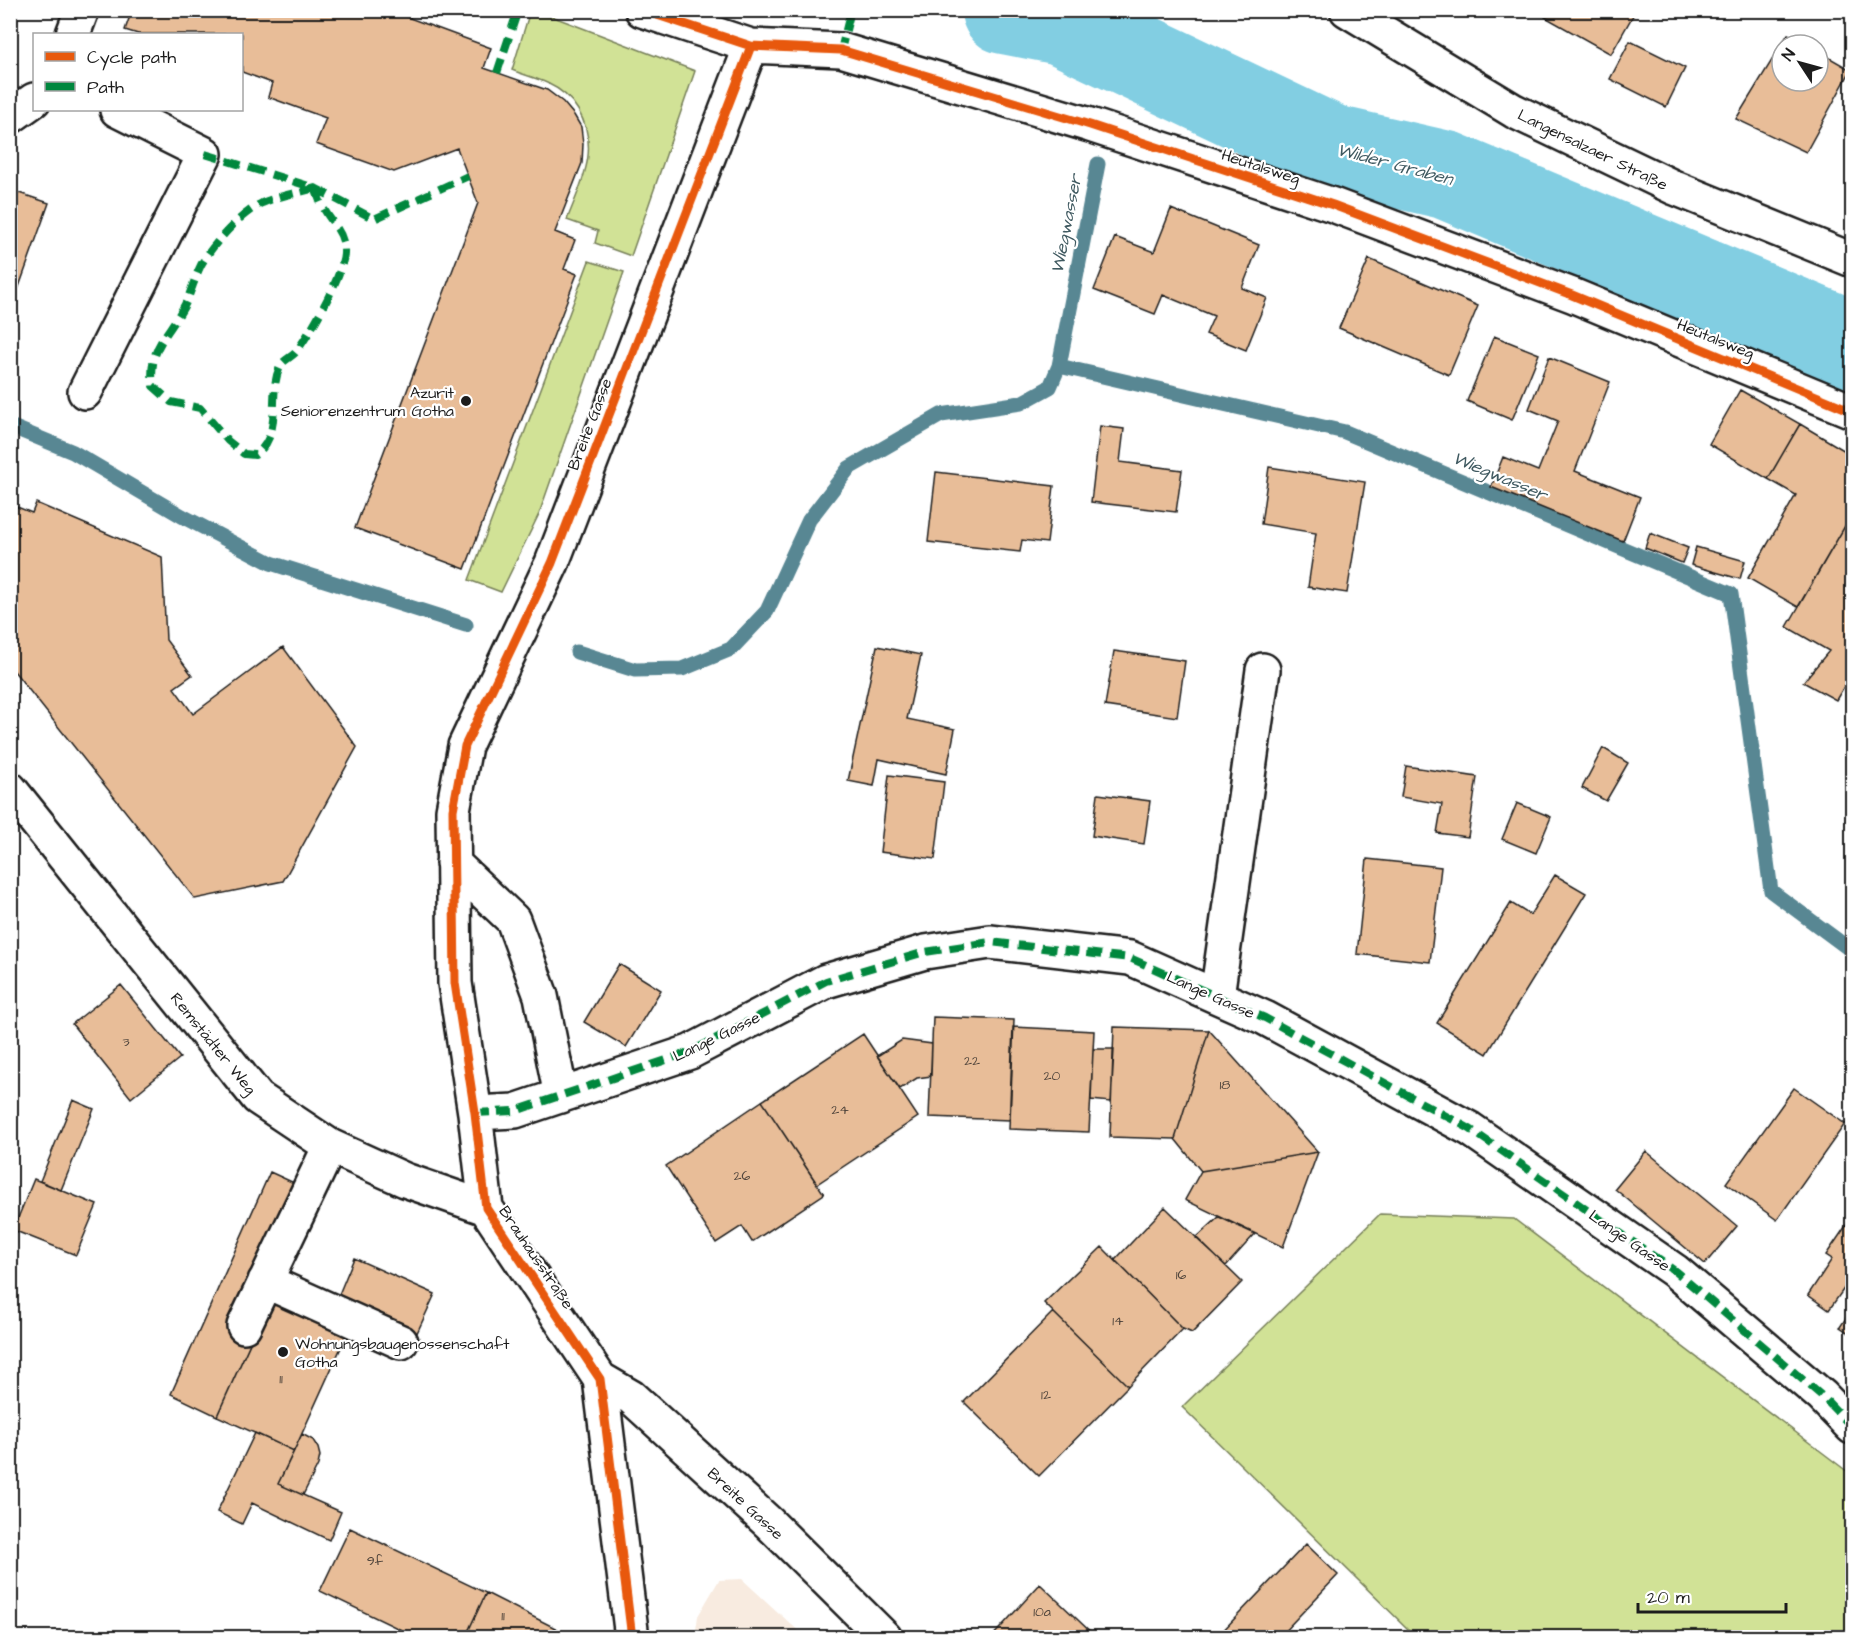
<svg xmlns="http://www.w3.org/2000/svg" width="1863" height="1648" font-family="'Architects Daughter',sans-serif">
  <rect width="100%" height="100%" fill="#fff"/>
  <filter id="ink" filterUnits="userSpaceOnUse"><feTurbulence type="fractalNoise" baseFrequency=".0167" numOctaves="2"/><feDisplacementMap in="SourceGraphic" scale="12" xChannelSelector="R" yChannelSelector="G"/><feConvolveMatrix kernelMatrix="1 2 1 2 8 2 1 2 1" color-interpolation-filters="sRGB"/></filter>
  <g filter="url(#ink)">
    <path fill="#f8ebe0" d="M 742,1579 L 805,1637 L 695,1637 L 698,1616 L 719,1580 Z"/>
    <path fill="#d1e296" stroke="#767f59" stroke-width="1.5" d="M 538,11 L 695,71 L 631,256 L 595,243 L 598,231 L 567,220 C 581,183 601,149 578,110 C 571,98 560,89 547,83 C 536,78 524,75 512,70 L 530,11 Z
      M 589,261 L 624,272 L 539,514 L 501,592 L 469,580 Z
      M 1380,1214 L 1514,1219 L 1852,1475 L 1852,1637 L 1410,1637 L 1413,1634 L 1182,1407 Z"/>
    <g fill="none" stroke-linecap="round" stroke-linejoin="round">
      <path stroke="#598793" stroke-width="15" d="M 1098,164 L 1059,366 L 1345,432 L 1731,594 L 1771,891 L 1852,951
        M 10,426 L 73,452 L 182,516 L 271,563 L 466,625
        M 577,652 L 635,670 L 682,669 L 731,649 L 767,611 L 809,520 L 849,468 L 941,415 L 1021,403 L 1050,387 L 1059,366"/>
      <path stroke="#82cee2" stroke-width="88" d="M 1005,10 L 1062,21 L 1332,149 L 1446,175 L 1852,345"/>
    </g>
    <path fill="#e8bd98" stroke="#1c1c1c" stroke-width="1.5" d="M 132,10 L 388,10 L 491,48 L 484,68 L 547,90 L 563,102 L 574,115 L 581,127 L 583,144 L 582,163 L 555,232 L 575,240 L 564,269 L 577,274 L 465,569 L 355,528 L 478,203 L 457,148 L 394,172 L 316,144 L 326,118 L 268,97 L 272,83 L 242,72 L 242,34 L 138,34 L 125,30 Z
      M 1549,10 L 1636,10 L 1611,54 L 1545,17 Z
      M 1788,34 L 1808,45 L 1782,45 L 1782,81 L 1818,81 L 1818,51 L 1851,70 L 1806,152 L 1736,119 Z
      M 1630,41 L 1685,68 L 1666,107 L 1610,79 Z
      M 10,190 L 49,203 L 15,298 L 10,296 Z
      M 1171,209 L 1259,245 L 1242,288 L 1267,298 L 1246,350 L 1206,334 L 1214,316 L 1163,295 L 1155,314 L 1094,290 L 1115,237 L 1154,252 Z
      M 1369,259 L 1478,306 L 1449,375 L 1339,328 Z
      M 1494,336 L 1539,354 L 1512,420 L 1467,401 Z
      M 1549,357 L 1610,382 L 1575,471 L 1640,497 L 1623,541 L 1491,487 L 1503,457 L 1538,471 L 1558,421 L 1529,409 Z
      M 1740,390 L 1800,424 L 1768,479 L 1709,444 Z
      M 1800,424 L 1852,455 L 1852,514 L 1798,607 L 1748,578 L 1796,495 L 1768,479 Z
      M 1100,426 L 1124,429 L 1120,462 L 1182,470 L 1176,512 L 1091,502 Z
      M 1269,467 L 1365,482 L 1347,593 L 1308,587 L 1316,533 L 1261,524 Z
      M 936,472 L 1054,486 L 1047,543 L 1022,540 L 1020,552 L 928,542 Z
      M 36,503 L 162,557 L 166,640 L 192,675 L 174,688 L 193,714 L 283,647 L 357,747 L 283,881 L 195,899 L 10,666 L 10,504 L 32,513 Z
      M 1852,514 L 1852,689 L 1845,685 L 1836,700 L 1803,682 L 1829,651 L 1787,627 Z
      M 1650,533 L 1688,548 L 1682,563 L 1645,548 Z
      M 1696,547 L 1745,561 L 1740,579 L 1691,565 Z
      M 877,646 L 921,655 L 907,719 L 955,729 L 946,774 L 879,759 L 874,786 L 848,781 Z
      M 1114,651 L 1185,661 L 1177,717 L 1105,706 Z
      M 1603,748 L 1628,763 L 1606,801 L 1582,788 Z
      M 1406,766 L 1477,777 L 1468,837 L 1437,833 L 1442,804 L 1401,797 Z
      M 889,775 L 944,782 L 935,859 L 880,852 Z
      M 1098,794 L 1150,801 L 1144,844 L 1092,836 Z
      M 1517,803 L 1551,817 L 1536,853 L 1502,839 Z
      M 1367,859 L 1441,867 L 1430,962 L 1357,954 Z
      M 1555,875 L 1586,893 L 1487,1054 L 1437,1023 L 1511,903 L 1530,915 Z
      M 619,964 L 661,990 L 626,1047 L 584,1022 Z
      M 121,985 L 180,1058 L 131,1098 L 72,1024 Z
      M 933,1017 L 1014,1020 L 1010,1120 L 929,1117 Z
      M 1013,1027 L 1094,1031 L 1089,1132 L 1009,1129 Z
      M 1114,1027 L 1209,1030 L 1175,1139 L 1110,1137 Z
      M 1209,1030 L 1318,1152 L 1201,1171 L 1175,1139 Z
      M 863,1034 L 918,1117 L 817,1184 L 762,1101 Z
      M 902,1040 L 932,1044 L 931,1076 L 917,1078 L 900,1089 L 877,1056 Z
      M 1093,1049 L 1114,1049 L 1111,1102 L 1091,1100 Z
      M 1794,1088 L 1845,1124 L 1777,1220 L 1726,1183 Z
      M 73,1100 L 94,1109 L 61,1190 L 40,1181 Z
      M 762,1101 L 824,1194 L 752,1242 L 742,1226 L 716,1243 L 666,1166 Z
      M 1646,1151 L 1737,1226 L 1705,1264 L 1615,1189 Z
      M 1318,1152 L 1283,1247 L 1185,1200 L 1201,1171 Z
      M 270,1172 L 294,1183 L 252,1339 L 217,1416 L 171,1394 Z
      M 34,1179 L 97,1205 L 76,1255 L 13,1230 Z
      M 1165,1207 L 1242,1282 L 1192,1333 L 1183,1329 L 1115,1260 Z
      M 1219,1217 L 1255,1234 L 1226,1266 L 1196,1238 Z
      M 1852,1217 L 1852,1277 L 1829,1310 L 1808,1295 L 1832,1259 L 1826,1255 Z
      M 1102,1247 L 1183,1329 L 1128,1386 L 1044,1303 Z
      M 354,1258 L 435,1294 L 416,1335 L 337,1299 Z
      M 271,1297 L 348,1332 L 294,1451 L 217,1416 Z
      M 1852,1309 L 1852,1335 L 1840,1327 Z
      M 1053,1312 L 1128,1386 L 1039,1476 L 964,1402 Z
      M 255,1433 L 294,1451 L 278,1484 L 341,1512 L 329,1540 L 252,1503 L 242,1524 L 217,1512 Z
      M 302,1434 L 313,1440 L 318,1448 L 320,1456 L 318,1465 L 303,1495 L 278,1484 Z
      M 350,1528 L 486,1593 L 465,1638 L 418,1638 L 320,1591 Z
      M 1306,1544 L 1338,1575 L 1278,1638 L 1216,1638 Z
      M 1040,1584 L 1097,1638 L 991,1638 Z
      M 486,1593 L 575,1638 L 465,1638 Z"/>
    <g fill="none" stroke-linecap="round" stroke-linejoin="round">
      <defs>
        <path id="minor" d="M 642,10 L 751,46 L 841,50 L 1090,125 L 1333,205 L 1572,295 L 1852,411
          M 1347,10 L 1514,111 L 1675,188 L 1852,260
          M 73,34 L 82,10
          M 10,117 L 34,100
          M 85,392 L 205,154 L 117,110
          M 10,789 L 258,1098 L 330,1146 L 405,1180 L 486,1208
          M 453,863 L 513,920 L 541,996 L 561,1096
          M 1217,996 L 1263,670
          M 475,1113 L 515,1111 L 690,1052 L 826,981 L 925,952 L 990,942 L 1130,958 L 1265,1018 L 1470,1129 L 1675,1271 L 1822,1396 L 1852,1427
          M 265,1281 L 401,1342
          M 244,1326 L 330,1146
          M 600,1379 L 631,1397 L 769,1523 L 885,1638
          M 632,1638 L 600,1379 L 486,1208 L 475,1113 L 455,983 L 453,810 L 465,746 L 552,563 L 751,46"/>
      </defs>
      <use href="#minor" stroke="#1c1c1c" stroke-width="38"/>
      <use href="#minor" stroke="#fff" stroke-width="33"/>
      <path stroke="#00873e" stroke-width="8" stroke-dasharray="15 8" stroke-linecap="butt" d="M 844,51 L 841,50 L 851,10
        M 497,73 L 518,10
        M 205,154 L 315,188 L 374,219 L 468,176
        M 315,188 C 318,195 320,203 324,209 C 334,227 345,232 344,254 C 343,275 309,336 295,353 C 291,357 284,360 281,365 C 266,392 285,434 255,455 L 244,454 L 228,441 L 200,408 L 171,402 L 153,386 C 148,348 167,337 183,308 C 191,294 194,279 201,265 C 212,245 241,213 262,203 C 278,196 298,193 315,188 Z
        M 475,1113 L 515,1111 L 690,1052 L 826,981 L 925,952 L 990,942 L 1130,958 L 1265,1018 L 1470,1129 L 1675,1271 L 1822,1396 L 1852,1427"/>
      <defs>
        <path id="cycleway" d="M 642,10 L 751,46 L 841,50 L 1090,125 L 1333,205 L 1572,295 L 1852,411
          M 632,1638 L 600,1379 L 486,1208 L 475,1113 L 455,983 L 453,810 L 465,746 L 552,563 L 751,46"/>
      </defs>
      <use href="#cycleway" stroke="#fff" stroke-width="13"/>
      <use href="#cycleway" stroke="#e8590c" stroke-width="9"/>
    </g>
  </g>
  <g fill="#1c1c1c" stroke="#fff" stroke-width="2">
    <circle cx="466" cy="401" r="6"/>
    <circle cx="283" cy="1352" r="6"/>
  </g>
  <g text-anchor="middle" stroke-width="4.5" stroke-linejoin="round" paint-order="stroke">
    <g font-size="14" fill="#4f443b">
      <text x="126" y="1046">3</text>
      <text x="972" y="1065">22</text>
      <text x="1052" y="1080">20</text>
      <text x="1225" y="1089">18</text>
      <text x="840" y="1114">24</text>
      <text x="742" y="1180">26</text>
      <text x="1181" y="1279">16</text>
      <text x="1118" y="1325">14</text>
      <text x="281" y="1383">11</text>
      <text x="1046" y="1399">12</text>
      <text x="375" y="1565">9f</text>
      <text x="1042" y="1616">10a</text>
      <text x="503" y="1620">11</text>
    </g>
    <g font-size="16" fill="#1c1c1c" stroke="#fff">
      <text transform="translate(1593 149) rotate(26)" y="6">Langensalzaer Straße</text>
      <text transform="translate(1261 166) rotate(18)" y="6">Heutalsweg</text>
      <text transform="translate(1716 338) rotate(22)" y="6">Heutalsweg</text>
      <text transform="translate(589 424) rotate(-69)" y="6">Breite Gasse</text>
      <text transform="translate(1211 994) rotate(24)" y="6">Lange Gasse</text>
      <text transform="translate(716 1036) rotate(-26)" y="6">Lange Gasse</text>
      <text transform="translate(214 1043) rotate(51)" y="6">Remstädter Weg</text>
      <text transform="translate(1630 1240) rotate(35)" y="6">Lange Gasse</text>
      <text transform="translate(537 1257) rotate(56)" y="6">Brauhausstraße</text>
      <text transform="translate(746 1503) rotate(43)" y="6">Breite Gasse</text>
    </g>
    <g font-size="16" fill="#1c1c1c" stroke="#fff" text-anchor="end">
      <text x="454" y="398">Azurit<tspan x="454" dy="18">Seniorenzentrum Gotha</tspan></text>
      <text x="295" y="1349" text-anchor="start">Wohnungsbaugenossenschaft<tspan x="295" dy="18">Gotha</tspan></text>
    </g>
    <g font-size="18" font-style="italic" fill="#405a61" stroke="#fff">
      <text transform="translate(1395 164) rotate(15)" y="6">Wilder Graben</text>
      <text transform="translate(1066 224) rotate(-79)" y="6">Wiegwasser</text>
      <text transform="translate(1500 476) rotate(23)" y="6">Wiegwasser</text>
    </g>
  </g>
  <rect width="1863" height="1648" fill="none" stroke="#fff" stroke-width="36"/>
  <rect x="18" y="18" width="1827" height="1612" fill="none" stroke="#1c1c1c" stroke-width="2" filter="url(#ink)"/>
  <rect x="33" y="33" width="210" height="78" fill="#ffffff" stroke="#a4a4a4" stroke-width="1.5"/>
  <rect x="45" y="52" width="30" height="9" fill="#e8590c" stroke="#a4a4a4" stroke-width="1.5"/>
  <text x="87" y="63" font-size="18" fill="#1c1c1c">Cycle path</text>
  <rect x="45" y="82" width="30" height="9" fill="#00873e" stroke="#a4a4a4" stroke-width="1.5"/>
  <text x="87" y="93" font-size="18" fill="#1c1c1c">Path</text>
  <g transform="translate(1800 63) rotate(306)"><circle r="28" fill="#ffffff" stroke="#a4a4a4" stroke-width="1.5"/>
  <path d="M0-4.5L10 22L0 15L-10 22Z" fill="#1c1c1c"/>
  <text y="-9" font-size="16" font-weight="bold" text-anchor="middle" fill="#1c1c1c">N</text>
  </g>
  <path d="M1638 1603v9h148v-9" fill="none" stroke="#1c1c1c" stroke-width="3"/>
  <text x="1647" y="1603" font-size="18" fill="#1c1c1c" stroke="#ffffff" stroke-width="4.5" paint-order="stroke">20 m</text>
</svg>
